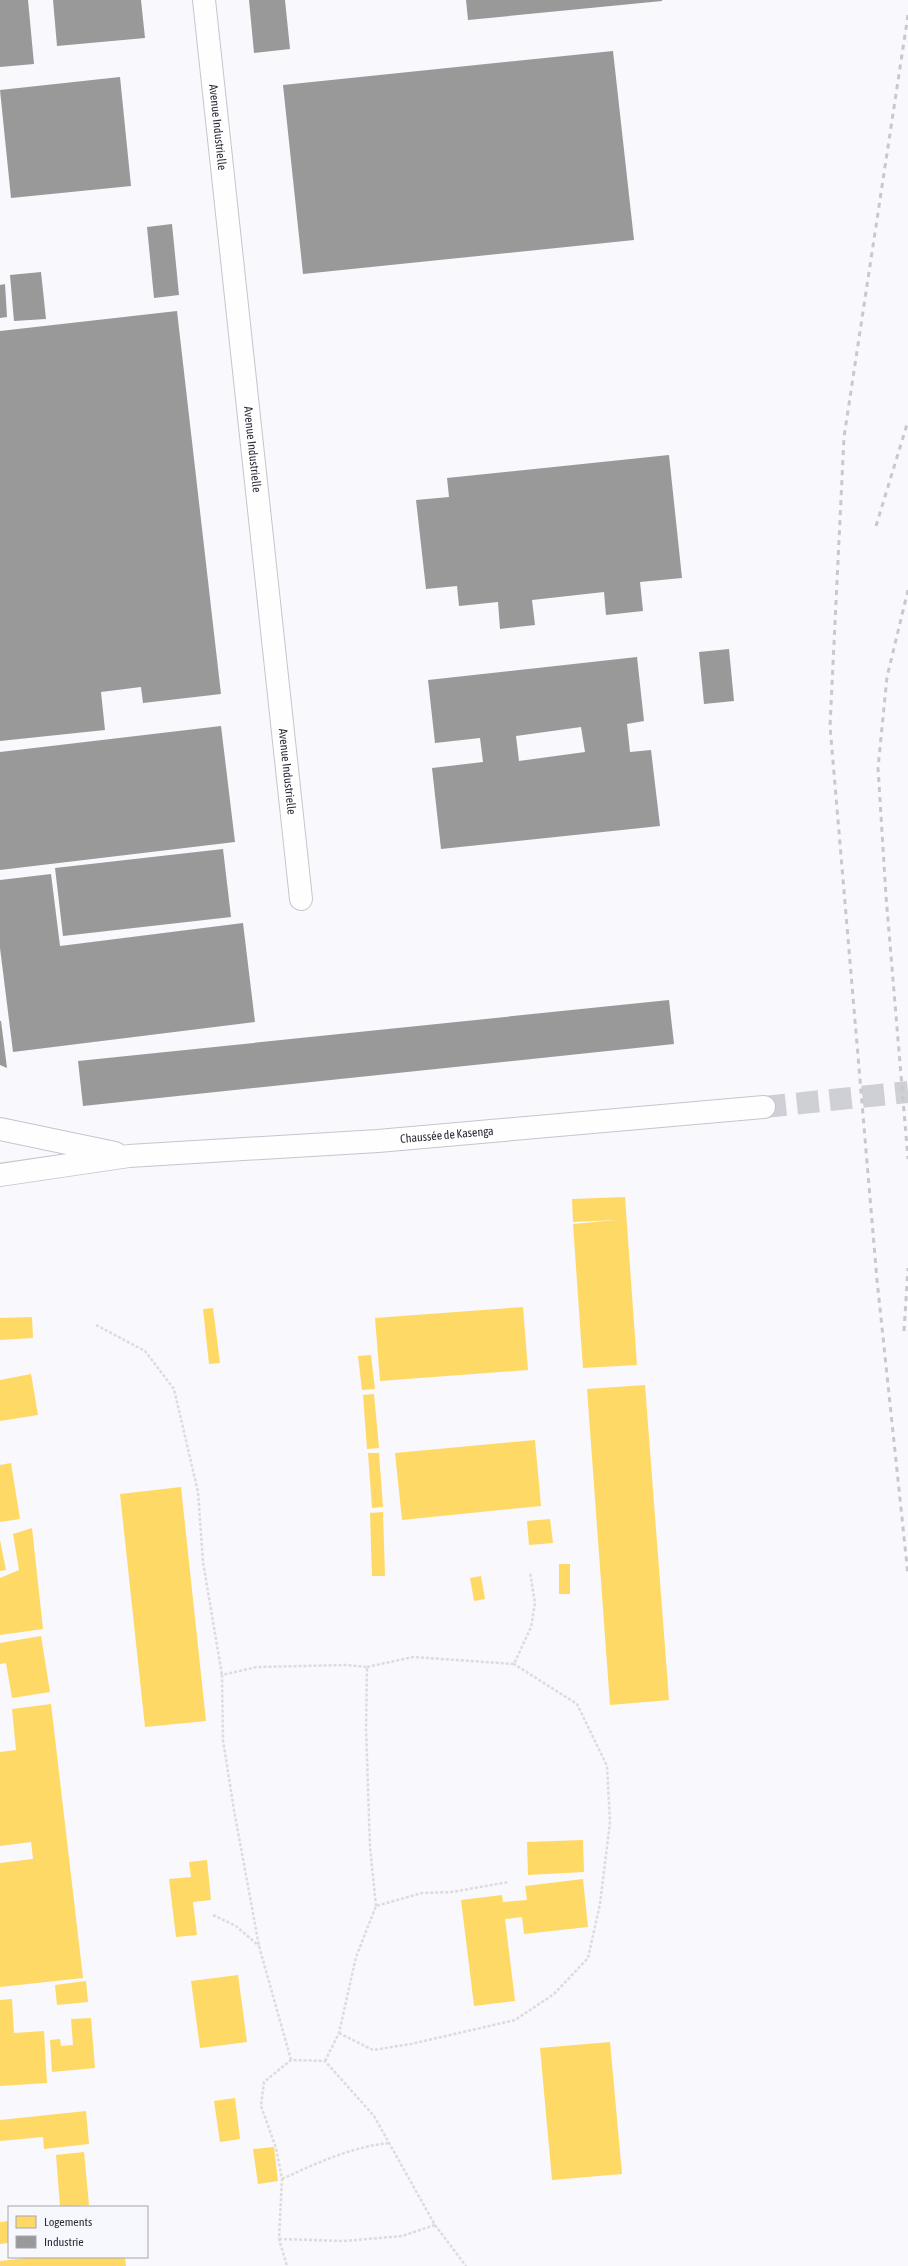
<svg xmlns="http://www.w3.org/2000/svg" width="908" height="2266" font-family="'Asap Condensed',sans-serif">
  <rect width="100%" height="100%" fill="#f8f8fd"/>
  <path fill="#ffd966" d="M 625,1197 L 637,1365 L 583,1368 L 573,1224 L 616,1220 L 573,1222 L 572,1199 Z
    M 523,1307 L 528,1370 L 380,1381 L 375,1318 Z
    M 213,1308 L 220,1363 L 209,1364 L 203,1309 Z
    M 32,1317 L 33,1338 L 0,1340 L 0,1318 Z
    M 371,1355 L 375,1389 L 362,1390 L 358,1356 Z
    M 31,1374 L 38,1415 L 0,1421 L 0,1380 Z
    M 645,1385 L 669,1700 L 610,1705 L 587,1389 Z
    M 374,1394 L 379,1448 L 367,1449 L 363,1395 Z
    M 535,1440 L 541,1506 L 402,1520 L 395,1453 Z
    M 368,1453 L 379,1453 L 383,1507 L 372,1508 Z
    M 11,1463 L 20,1519 L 0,1522 L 0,1465 Z
    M 181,1487 L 206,1721 L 145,1727 L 120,1494 Z
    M 383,1512 L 385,1576 L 372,1576 L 370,1513 Z
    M 550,1519 L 553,1543 L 529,1545 L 527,1521 Z
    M 32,1528 L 43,1629 L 0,1635 L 0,1578 L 19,1570 L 13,1534 Z
    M 0,1540 L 6,1570 L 0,1571 Z
    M 559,1564 L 570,1564 L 570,1594 L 559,1594 Z
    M 481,1576 L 485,1599 L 474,1601 L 470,1578 Z
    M 41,1636 L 50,1692 L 12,1698 L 6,1663 L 0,1664 L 0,1643 Z
    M 51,1704 L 83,1978 L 0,1987 L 0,1863 L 33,1859 L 31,1842 L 0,1846 L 0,1752 L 16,1750 L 12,1709 Z
    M 583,1840 L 584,1872 L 528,1875 L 527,1842 Z
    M 207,1860 L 211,1900 L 193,1902 L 197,1935 L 176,1937 L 169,1879 L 191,1877 L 189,1862 Z
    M 583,1879 L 588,1927 L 524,1934 L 522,1917 L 505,1919 L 515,2001 L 474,2006 L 461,1900 L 502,1895 L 503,1902 L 527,1900 L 525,1886 Z
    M 238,1975 L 247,2042 L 200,2048 L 191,1981 Z
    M 86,1981 L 88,2002 L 57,2005 L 55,1985 Z
    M 12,1999 L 14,2033 L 44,2031 L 47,2083 L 0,2086 L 0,2000 Z
    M 91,2018 L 95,2068 L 52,2072 L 50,2040 L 60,2039 L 61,2046 L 73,2045 L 71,2019 Z
    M 610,2042 L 622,2174 L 552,2180 L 540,2048 Z
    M 235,2098 L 240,2139 L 220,2142 L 214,2101 Z
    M 86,2111 L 89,2144 L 44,2149 L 43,2137 L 0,2141 L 0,2120 Z
    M 274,2147 L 278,2181 L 258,2184 L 253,2149 Z
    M 84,2152 L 89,2205 L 60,2207 L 56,2155 Z
    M 9,2221 L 9,2243 L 0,2244 L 0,2222 Z
    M 34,2257 L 125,2257 L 126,2266 L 0,2266 L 0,2261 Z"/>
  <path fill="#999" fill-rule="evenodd" d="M 0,0 L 28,0 L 34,64 L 0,67 Z
    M 53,0 L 141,0 L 145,38 L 57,46 Z
    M 249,0 L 285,0 L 290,49 L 254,53 Z
    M 466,0 L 662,0 L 662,1 L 468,20 Z
    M 613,51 L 634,240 L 303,274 L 283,85 Z
    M 120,77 L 131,186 L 11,198 L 0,90 Z
    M 172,224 L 179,295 L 154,298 L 147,227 Z
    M 41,272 L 46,319 L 14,321 L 10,275 Z
    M 5,284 L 7,317 L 0,318 L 0,285 Z
    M 177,311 L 221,694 L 143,703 L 141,687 L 101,692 L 105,730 L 0,741 L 0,331 Z
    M 669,455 L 682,578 L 640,582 L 643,611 L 606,615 L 604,592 L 532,600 L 535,625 L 500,629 L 498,602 L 459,606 L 457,586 L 426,589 L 416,500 L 449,497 L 447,478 Z
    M 729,649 L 734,701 L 704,704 L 699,652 Z
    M 637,657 L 644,721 L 627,724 L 630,752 L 651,750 L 660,826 L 441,849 L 432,768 L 483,762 L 480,738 L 435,743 L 428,680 ZM 581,727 L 585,752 L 519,761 L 516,736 Z
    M 221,726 L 235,842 L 0,870 L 0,752 Z
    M 223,849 L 231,917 L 63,936 L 55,868 Z
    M 51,874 L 60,946 L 243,923 L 255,1022 L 13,1052 L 0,948 L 0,880 Z
    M 669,1000 L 674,1044 L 83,1106 L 78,1061 Z
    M 0,1021 L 1,1021 L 7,1068 L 0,1065 Z"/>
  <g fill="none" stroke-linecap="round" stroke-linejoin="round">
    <path stroke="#cfcfd6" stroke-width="22" stroke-dasharray="22 11" stroke-linecap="butt" d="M 764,1107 L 908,1092"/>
    <defs>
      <g id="minor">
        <path id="s1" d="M 204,0 L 301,899"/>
      </g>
      <g id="secondary">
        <path d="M 0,1129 L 115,1153"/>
        <path id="s2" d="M 0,1175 L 129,1156 L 378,1141 L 764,1107"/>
      </g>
    </defs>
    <use href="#minor" stroke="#c5c5ce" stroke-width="24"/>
    <use href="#secondary" stroke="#c5c5ce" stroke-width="24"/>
    <path stroke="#dcdcde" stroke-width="2.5" stroke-dasharray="3 2" stroke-linecap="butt" d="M 96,1325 L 145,1351 L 174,1389 L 198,1492 L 203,1562 L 222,1675
      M 367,1667 L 413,1657 L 514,1664 L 531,1627 L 535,1603 L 530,1572
      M 213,1915 L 236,1926 L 259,1946
      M 339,2033 L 373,2050 L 411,2044 L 515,2020 L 554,1994 L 588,1958 L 600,1904 L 610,1822 L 607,1766 L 577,1704 L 514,1664
      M 291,2060 L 259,1946 L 234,1810 L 223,1740 L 222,1675 L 257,1667 L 347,1665 L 367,1667 L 366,1729 L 370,1847 L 376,1906
      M 325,2061 L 339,2033 L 356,1957 L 376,1906 L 422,1893 L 452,1892 L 508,1882
      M 282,2179 C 317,2163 351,2147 389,2143
      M 435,2225 L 466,2266
      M 279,2239 L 344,2241 L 402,2236 L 435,2225 L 374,2116 L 325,2061 L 291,2060 L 264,2082 L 261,2106 L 276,2148 L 282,2179 L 279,2239 L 287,2266"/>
    <use href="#minor" stroke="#fefeff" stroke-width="22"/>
    <use href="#secondary" stroke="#fefeff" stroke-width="22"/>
    <path stroke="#c9c9cc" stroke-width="3" stroke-dasharray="5 5" stroke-linecap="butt" d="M 908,15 L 844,437 L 830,726 L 877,1280 L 908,1575
      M 876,526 L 908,421
      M 908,590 L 887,677 L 878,768 L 886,896 L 908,1159
      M 904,1331 L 908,1268"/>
  </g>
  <g text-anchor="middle" stroke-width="4" stroke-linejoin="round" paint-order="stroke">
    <g font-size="12" fill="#2b2b38" stroke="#f7f7fe">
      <text dy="4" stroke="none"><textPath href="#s1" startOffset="128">Avenue Industrielle</textPath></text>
      <text dy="4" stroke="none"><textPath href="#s1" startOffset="452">Avenue Industrielle</textPath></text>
      <text dy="4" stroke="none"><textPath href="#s1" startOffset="776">Avenue Industrielle</textPath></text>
      <text dy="4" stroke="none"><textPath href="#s2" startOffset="449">Chaussée de Kasenga</textPath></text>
    </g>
  </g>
  <rect x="8" y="2206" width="140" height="52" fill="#f7f7fe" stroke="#a5a5af"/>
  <rect x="16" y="2216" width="20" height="12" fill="#ffd966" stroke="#a5a5af"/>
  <text x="44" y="2226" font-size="12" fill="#2b2b38">Logements</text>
  <rect x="16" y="2236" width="20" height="12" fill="#999999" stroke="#a5a5af"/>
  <text x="44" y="2246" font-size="12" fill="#2b2b38">Industrie</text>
</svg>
